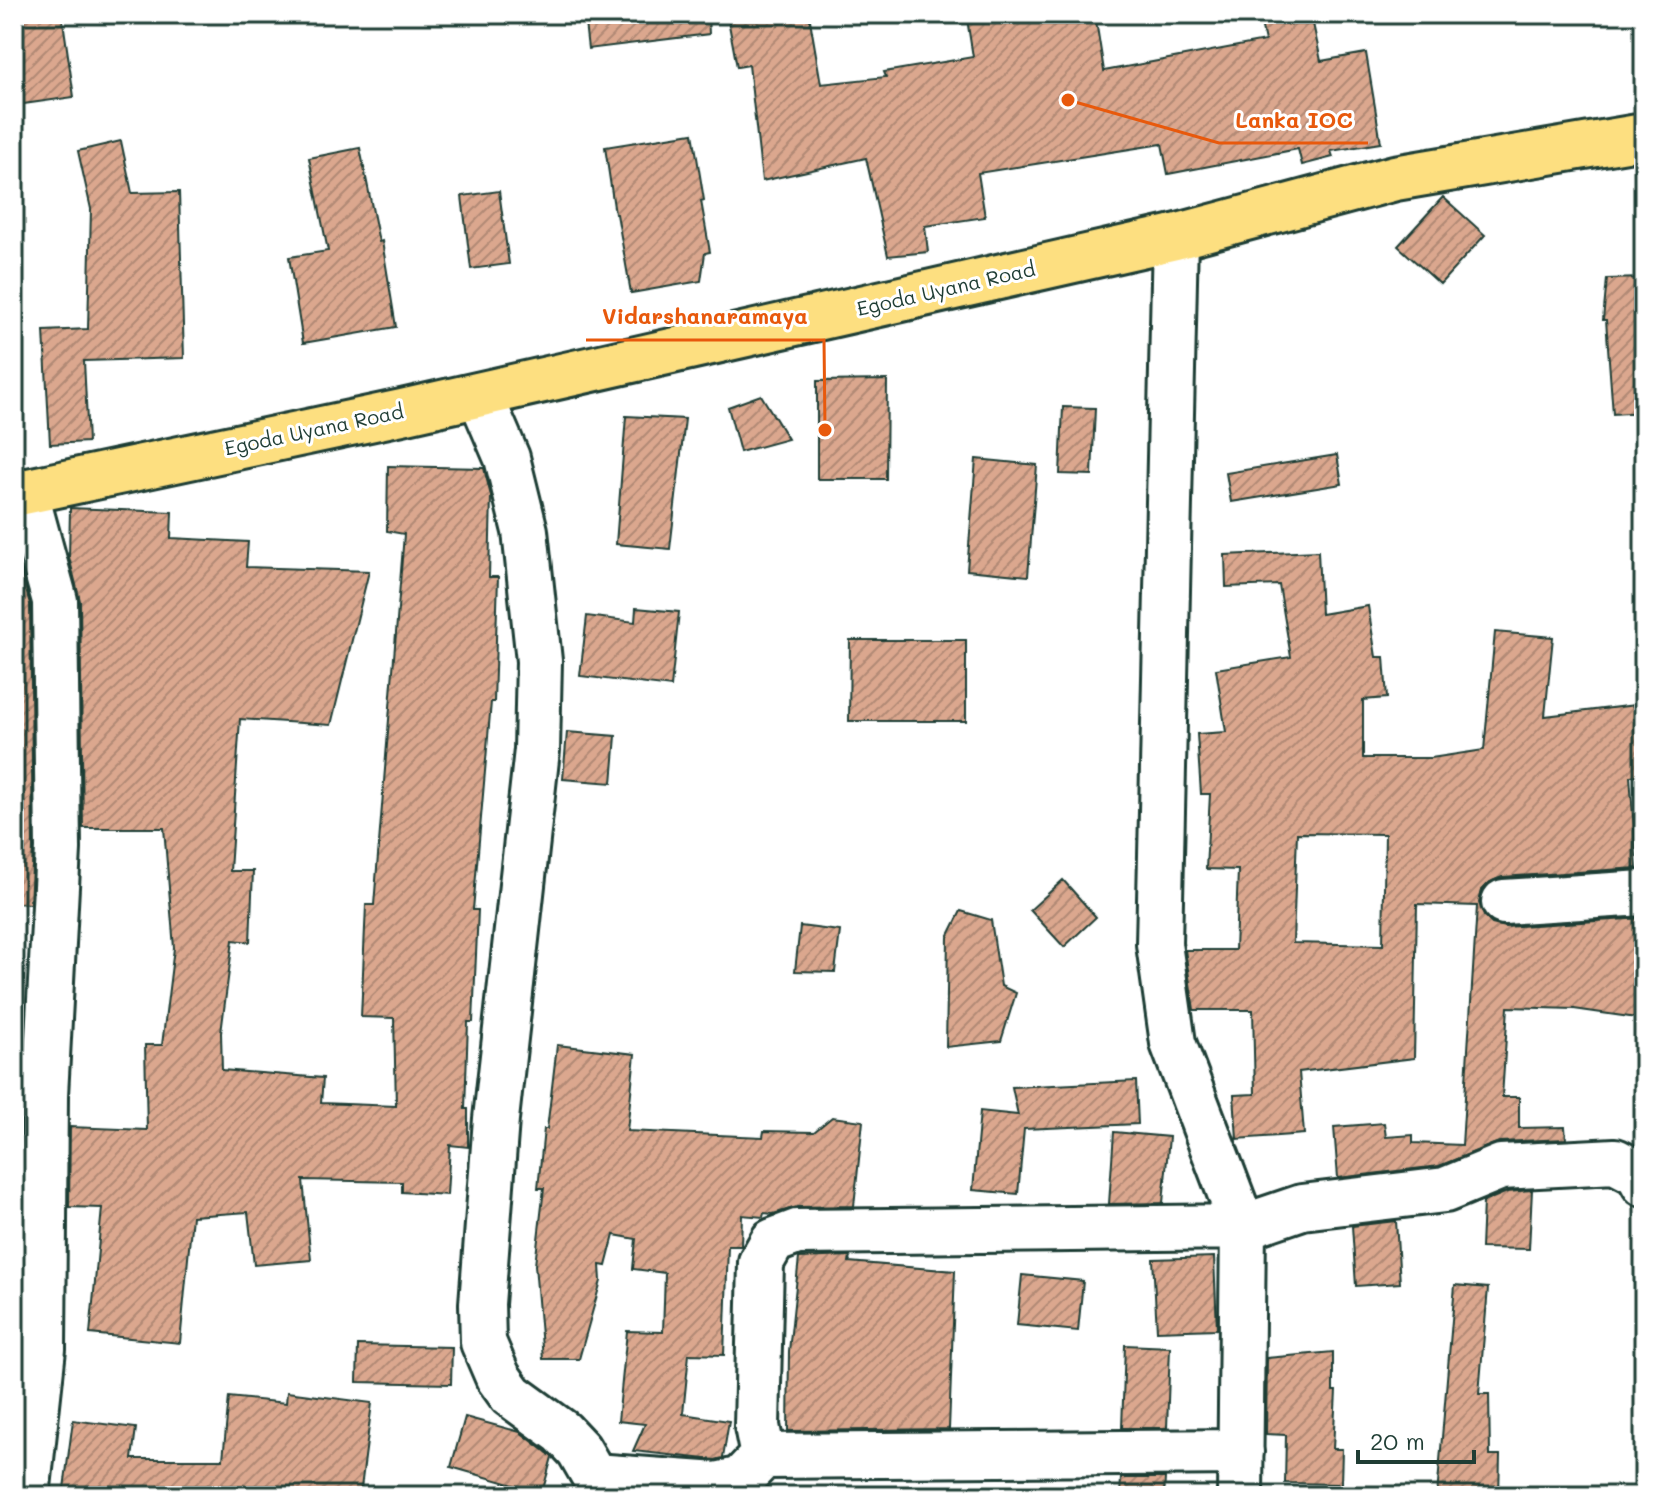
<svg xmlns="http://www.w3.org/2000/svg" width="1658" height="1510" font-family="Mali,sans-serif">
  <defs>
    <pattern id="building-hatch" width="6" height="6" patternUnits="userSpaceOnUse" patternTransform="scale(2)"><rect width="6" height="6" fill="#dba78e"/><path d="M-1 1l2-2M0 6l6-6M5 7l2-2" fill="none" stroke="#b18975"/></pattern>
  </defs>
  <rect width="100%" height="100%" fill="#fff"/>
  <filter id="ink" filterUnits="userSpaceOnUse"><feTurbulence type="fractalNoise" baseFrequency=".0125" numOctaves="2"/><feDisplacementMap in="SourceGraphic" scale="16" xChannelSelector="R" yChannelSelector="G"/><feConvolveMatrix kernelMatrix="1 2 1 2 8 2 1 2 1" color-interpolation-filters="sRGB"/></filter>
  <g filter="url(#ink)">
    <path fill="url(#building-hatch)" stroke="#1f3d34" stroke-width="2" fill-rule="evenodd" d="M 36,14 L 62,14 L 74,97 L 16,105 L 14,17 Z
      M 584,14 L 708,14 L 709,34 L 588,49 Z
      M 727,14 L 809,14 L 821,84 L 886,77 L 884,72 L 973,57 L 967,19 L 1001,14 L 1095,14 L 1104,71 L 1265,41 L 1259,14 L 1311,14 L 1321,61 L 1366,53 L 1381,143 L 1331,151 L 1333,157 L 1302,165 L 1298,149 L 1168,174 L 1162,144 L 978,173 L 985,217 L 925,226 L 928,252 L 888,256 L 866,158 L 762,181 L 749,65 L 737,67 Z
      M 693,133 L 704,200 L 701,201 L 710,252 L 705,253 L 701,281 L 631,293 L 617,214 L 615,214 L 605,147 Z
      M 121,141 L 132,193 L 179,192 L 184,358 L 84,361 L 88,442 L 50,444 L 44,331 L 88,329 L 91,209 L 78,151 Z
      M 360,148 L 379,242 L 382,241 L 396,327 L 303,343 L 289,257 L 328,251 L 309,158 Z
      M 499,191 L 509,264 L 471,269 L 462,196 Z
      M 1443,197 L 1485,235 L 1440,284 L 1398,246 Z
      M 1644,278 L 1644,412 L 1613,414 L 1606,320 L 1603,320 L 1607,279 Z
      M 887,380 L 886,479 L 817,479 L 817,381 Z
      M 761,395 L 788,439 L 740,452 L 728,407 Z
      M 1063,407 L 1095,408 L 1092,475 L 1060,474 Z
      M 626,416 L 685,419 L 670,549 L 616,544 Z
      M 1337,455 L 1342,484 L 1231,502 L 1226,473 Z
      M 976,459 L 1037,465 L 1028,576 L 967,570 Z
      M 388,466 L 484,468 L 491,496 L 489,577 L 498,577 L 494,702 L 491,702 L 473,910 L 478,910 L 473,1022 L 468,1022 L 465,1109 L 468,1109 L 468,1147 L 450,1145 L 447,1195 L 402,1192 L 402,1182 L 303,1180 L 311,1260 L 254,1265 L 248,1212 L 192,1216 L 180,1343 L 90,1334 L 102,1208 L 69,1207 L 70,1127 L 147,1130 L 145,1045 L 162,1045 L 174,948 L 164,828 L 83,828 L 80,601 L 69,557 L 70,508 L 172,512 L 171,538 L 248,542 L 246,567 L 369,571 L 331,725 L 240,719 L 230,871 L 253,871 L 250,942 L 233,940 L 221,1033 L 222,1070 L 323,1078 L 321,1103 L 396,1106 L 394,1018 L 361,1017 L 366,905 L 374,905 L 404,534 L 387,531 Z
      M 1318,551 L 1321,614 L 1368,606 L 1376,657 L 1384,657 L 1387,698 L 1363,700 L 1363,758 L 1431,758 L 1484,750 L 1495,632 L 1553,637 L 1545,716 L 1644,704 L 1644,774 L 1630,776 L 1637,868 L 1502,877 L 1490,882 L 1482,890 L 1479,903 L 1484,916 L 1492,924 L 1505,927 L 1644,918 L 1644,1019 L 1574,1009 L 1508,1007 L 1502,1097 L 1519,1097 L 1519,1128 L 1565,1127 L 1566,1139 L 1499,1142 L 1439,1166 L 1338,1178 L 1334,1127 L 1384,1123 L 1386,1137 L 1413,1135 L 1413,1143 L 1462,1145 L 1477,906 L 1417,904 L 1414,1058 L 1299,1072 L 1304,1134 L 1237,1139 L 1234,1095 L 1255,1094 L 1253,1010 L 1194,1010 L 1185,950 L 1235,950 L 1238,870 L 1206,869 L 1210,794 L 1201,794 L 1197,734 L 1226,732 L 1216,669 L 1291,657 L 1279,585 L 1226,587 L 1225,555 ZM 1297,833 L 1385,834 L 1383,945 L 1293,943 Z
      M 14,565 L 19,566 L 30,604 L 33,848 L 30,904 L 14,903 Z
      M 636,608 L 679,612 L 671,687 L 580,676 L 587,616 L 635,622 Z
      M 850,640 L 966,640 L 966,721 L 849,721 Z
      M 567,732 L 616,736 L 612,783 L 563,779 Z
      M 1063,880 L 1096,917 L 1064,947 L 1030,910 Z
      M 961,911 L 991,920 L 1001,986 L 1016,993 L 1001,1041 L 946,1047 L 948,937 Z
      M 800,926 L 840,931 L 835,972 L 795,971 Z
      M 557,1045 L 635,1054 L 627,1131 L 763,1137 L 764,1131 L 814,1132 L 832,1117 L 863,1121 L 854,1206 L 797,1207 L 773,1214 L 764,1213 L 763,1217 L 742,1215 L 741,1246 L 728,1246 L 724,1355 L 689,1354 L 683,1414 L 729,1421 L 723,1458 L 715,1460 L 633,1451 L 645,1424 L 618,1421 L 627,1331 L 663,1332 L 665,1273 L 633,1269 L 636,1239 L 614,1235 L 606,1266 L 600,1265 L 601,1281 L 579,1359 L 543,1359 L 535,1265 L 544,1188 L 538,1188 L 544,1129 L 547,1129 Z
      M 1136,1081 L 1138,1124 L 1024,1129 L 1018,1194 L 973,1190 L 980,1111 L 1018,1115 L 1012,1087 Z
      M 1114,1132 L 1169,1137 L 1163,1203 L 1109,1204 Z
      M 1532,1190 L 1529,1249 L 1481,1248 L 1483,1202 L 1507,1192 Z
      M 1396,1221 L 1400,1283 L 1356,1286 L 1352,1226 Z
      M 850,1256 L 849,1262 L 955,1271 L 949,1429 L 788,1431 L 789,1351 L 799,1258 Z
      M 1214,1257 L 1217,1329 L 1157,1331 L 1153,1259 Z
      M 1022,1275 L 1083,1281 L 1078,1331 L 1017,1325 Z
      M 1455,1285 L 1488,1288 L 1479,1394 L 1489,1394 L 1490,1455 L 1500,1455 L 1499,1496 L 1437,1496 Z
      M 358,1345 L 452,1347 L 451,1384 L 357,1382 Z
      M 1125,1345 L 1170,1347 L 1167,1428 L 1122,1428 Z
      M 1333,1352 L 1333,1391 L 1336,1391 L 1333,1449 L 1342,1449 L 1341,1484 L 1285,1483 L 1286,1435 L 1266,1434 L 1267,1358 Z
      M 287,1392 L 372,1403 L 360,1496 L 63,1496 L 73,1420 L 136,1428 L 132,1459 L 223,1459 L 229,1397 L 286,1403 Z
      M 465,1417 L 520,1432 L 545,1451 L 552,1457 L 542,1493 L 451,1467 Z
      M 1121,1478 L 1165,1478 L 1164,1496 L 1120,1496 Z"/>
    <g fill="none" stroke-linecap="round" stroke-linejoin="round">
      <defs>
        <path id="minor" d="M 1175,237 L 1159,944 L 1173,1043 L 1243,1227 L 1240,1496
          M 480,395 L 507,458 L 525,531 L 539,661 L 537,750 L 496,1119 L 482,1304 L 483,1342 L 498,1377 L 511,1395 L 562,1432 L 579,1450 L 594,1476
          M 25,491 L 55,601 L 58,849 L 45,1095 L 43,1349 L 27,1496
          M 1504,902 L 1644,893
          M 763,1456 L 757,1426 L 761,1262 L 773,1241 L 797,1232 L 1243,1227 L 1302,1207 L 1445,1190 L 1501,1167 L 1615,1161 L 1638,1173 L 1644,1184
          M 594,1476 L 717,1485 L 741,1479 L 763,1456 L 1241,1452"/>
        <path id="major" d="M 14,494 L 402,412 L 1175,237 L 1395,178 L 1644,136"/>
      </defs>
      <use href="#minor" stroke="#1f3d34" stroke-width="50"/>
      <use href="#major" stroke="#1f3d34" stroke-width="50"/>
      <use href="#minor" stroke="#fff" stroke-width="44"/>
      <use href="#major" stroke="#fddf80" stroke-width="44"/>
    </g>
  </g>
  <g text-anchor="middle" stroke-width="6" stroke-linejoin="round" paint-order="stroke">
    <g font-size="20" fill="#1f3d34" stroke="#fff">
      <text transform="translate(946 289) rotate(-13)" y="7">Egoda Uyana Road</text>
      <text transform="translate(314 430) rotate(-12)" y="7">Egoda Uyana Road</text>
    </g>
  </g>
  <path fill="none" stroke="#e8590c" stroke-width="3" d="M1068 100L1219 143H1368M825 430L824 340H586"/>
  <g fill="#e8590c" stroke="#fff" stroke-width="3">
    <circle cx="1068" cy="100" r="8"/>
    <circle cx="825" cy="430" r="8"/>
  </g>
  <g font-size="22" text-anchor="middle" font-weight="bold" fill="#e8590c" stroke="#fff" stroke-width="6" stroke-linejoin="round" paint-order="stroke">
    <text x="1294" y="128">Lanka IOC</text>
    <text x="705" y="324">Vidarshanaramaya</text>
  </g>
  <rect width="1658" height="1510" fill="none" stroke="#fff" stroke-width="48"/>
  <rect x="24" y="24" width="1610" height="1462" fill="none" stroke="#1f3d34" stroke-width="3" filter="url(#ink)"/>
  <path d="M1358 1450v12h116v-12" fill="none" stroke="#1f3d34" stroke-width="4"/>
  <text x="1370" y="1450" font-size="24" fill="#1f3d34" stroke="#ffffff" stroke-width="6" paint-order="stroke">20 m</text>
</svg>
